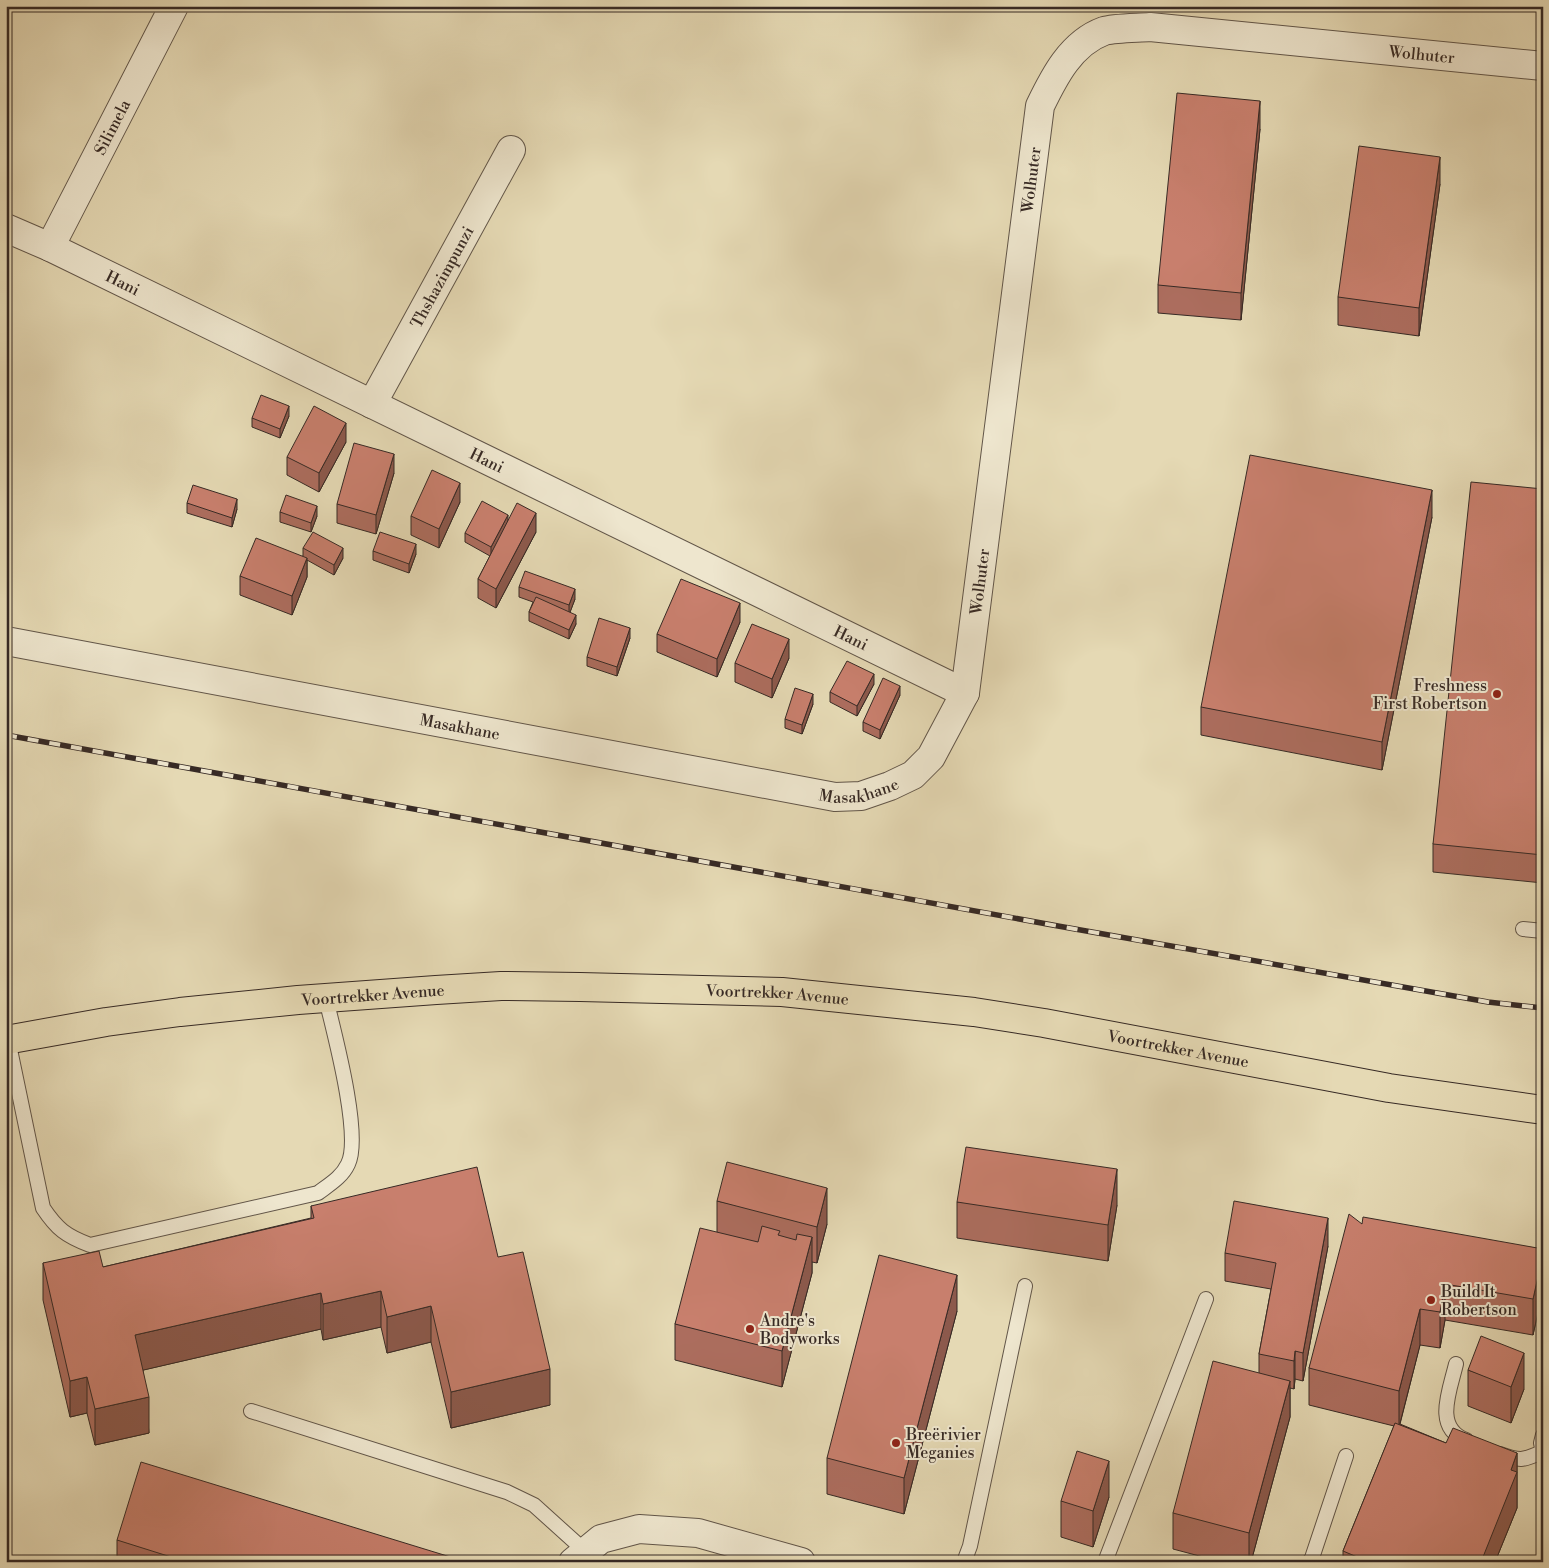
<svg xmlns="http://www.w3.org/2000/svg" width="1549" height="1568" font-family="'Libre Bodoni',serif">
  <rect width="100%" height="100%" fill="#e5d9b4"/>
  <filter id="stains"><feTurbulence type="fractalNoise" baseFrequency=".004" numOctaves="4"/><feColorMatrix values="0 0 0 0 .2 0 0 0 0 .09 0 0 0 0 .02 0 0 0 .5 -.17"/></filter>
  <radialGradient id="worn" r=".72"><stop offset=".6" stop-color="#630" stop-opacity="0"/><stop offset="1" stop-color="#630" stop-opacity=".3"/></radialGradient>
  <g fill="none" stroke-linecap="round" stroke-linejoin="round">
    <defs>
      <path id="lane" d="M 1523,929 L 1543,931
        M 8,1040 L 43,1208 C 57,1229 66,1236 90,1245 L 318,1193 C 330,1184 342,1177 348,1164 C 362,1136 334,1032 326,999
        M 1456,1364 C 1450,1390 1433,1428 1466,1440
        M 251,1411 L 507,1492 L 534,1505 L 585,1551
        M 1543,1435 L 1541,1443 L 1543,1453
        M 1500,1454 C 1520,1461 1522,1461 1542,1452
        M 964,1562 L 970,1546 L 1025,1286
        M 1105,1562 L 1206,1299
        M 1309,1562 L 1312,1558 L 1346,1456"/>
      <g id="street">
        <path id="s1" d="M 6,228 L 50,247 L 965,693"/>
        <path id="s2" d="M 50,247 L 174,6"/>
        <path id="s3" d="M 372,404 L 511,150"/>
        <path id="s4" d="M 6,641 L 835,797 L 861,796 L 890,786 L 913,775 L 931,757 L 965,693 L 1040,106 C 1054,77 1071,43 1104,31 C 1114,28 1138,28 1150,27 L 1543,66"/>
        <path d="M 573,1562 L 601,1539 L 639,1529 L 698,1533 L 801,1562"/>
      </g>
      <g id="primary">
        <path id="s5" d="M 6,1040 L 106,1022 L 180,1012 L 298,1000 L 436,990 L 501,986 L 580,987 L 782,992 L 974,1012 L 1044,1023 L 1389,1088 L 1543,1110"/>
      </g>
    </defs>
    <use href="#lane" stroke="#625649" stroke-width="16"/>
    <use href="#street" stroke="#625649" stroke-width="30"/>
    <use href="#primary" stroke="#372a25" stroke-width="30"/>
    <use href="#lane" stroke="#eee6ce" stroke-width="14"/>
    <use href="#street" stroke="#eee6ce" stroke-width="28"/>
    <use href="#primary" stroke="#e5d9b4" stroke-width="28"/>
    <defs>
      <path id="rail" d="M 6,735 L 1058,926 L 1488,1002 L 1543,1008"/>
    </defs>
    <use href="#rail" stroke="#372a25" stroke-width="5.5"/>
    <use href="#rail" stroke="#eee6ce" stroke-width="4" stroke-dasharray="11" stroke-linecap="butt"/>
  </g>
  <path fill="#ac6d5e" stroke="#372a25" d="M 1260,129 L 1241,320 L 1158,313 L 1158,285 Z
    M 1440,184 L 1419,336 L 1338,325 L 1338,297 Z
    M 289,416 L 280,438 L 252,427 L 252,418 Z
    M 346,442 L 319,492 L 287,475 L 287,457 Z
    M 394,473 L 376,534 L 337,523 L 337,504 Z
    M 1543,489 L 1543,883 L 1433,872 L 1433,844 Z
    M 460,502 L 439,548 L 411,535 L 411,516 Z
    M 187,503 L 237,509 L 232,527 L 187,513 Z
    M 280,512 L 317,516 L 311,532 L 280,522 Z
    M 1432,517 L 1382,770 L 1201,735 L 1201,707 Z
    M 508,520 L 536,532 L 496,608 L 478,598 L 478,579 L 490,556 L 465,542 L 465,533 Z
    M 303,548 L 343,558 L 334,575 L 307,560 L 307,577 L 292,615 L 240,595 L 240,576 L 303,556 Z
    M 373,551 L 416,554 L 409,573 L 373,560 Z
    M 519,587 L 575,599 L 570,612 L 576,624 L 569,639 L 529,621 L 529,612 L 533,602 L 519,597 Z
    M 740,622 L 717,677 L 657,652 L 657,634 Z
    M 630,638 L 617,676 L 587,666 L 587,657 Z
    M 789,658 L 772,698 L 735,682 L 735,663 Z
    M 874,684 L 857,716 L 830,702 L 830,692 Z
    M 900,695 L 880,739 L 863,731 L 863,722 Z
    M 813,704 L 802,734 L 785,728 L 785,719 Z
    M 717,1201 L 827,1224 L 817,1263 L 812,1262 L 812,1273 L 782,1387 L 675,1360 L 675,1324 L 717,1232 Z
    M 957,1202 L 1117,1205 L 1108,1261 L 957,1238 Z
    M 311,1206 L 498,1257 L 550,1405 L 451,1428 L 431,1342 L 387,1353 L 381,1327 L 323,1340 L 321,1329 L 143,1370 L 149,1433 L 95,1445 L 87,1413 L 70,1417 L 43,1300 L 43,1263 L 103,1267 L 311,1218 Z
    M 1362,1224 L 1543,1249 L 1543,1309 L 1539,1308 L 1533,1335 L 1445,1320 L 1440,1348 L 1420,1345 L 1400,1424 L 1446,1443 L 1517,1453 L 1517,1508 L 1495,1562 L 1343,1562 L 1343,1551 L 1394,1426 L 1309,1405 L 1309,1368 Z
    M 1328,1246 L 1303,1381 L 1295,1379 L 1294,1389 L 1290,1388 L 1290,1417 L 1251,1562 L 1222,1562 L 1173,1549 L 1173,1513 L 1259,1373 L 1259,1354 L 1271,1289 L 1225,1281 L 1225,1253 Z
    M 957,1311 L 904,1514 L 827,1494 L 827,1458 Z
    M 1468,1370 L 1524,1389 L 1511,1423 L 1468,1406 Z
    M 1109,1497 L 1093,1547 L 1061,1537 L 1061,1501 Z
    M 117,1540 L 457,1562 L 117,1562 Z"/>
  <path fill="#8c594c" stroke="#372a25" d="M 1260,101 L 1260,129 L 1241,320 L 1241,293 Z
    M 1440,157 L 1440,184 L 1419,336 L 1419,308 Z
    M 289,406 L 289,416 L 280,438 L 280,429 Z
    M 346,423 L 346,442 L 319,492 L 319,473 Z
    M 394,454 L 394,473 L 376,534 L 376,515 Z
    M 460,483 L 460,502 L 439,548 L 439,529 Z
    M 1432,490 L 1432,517 L 1382,770 L 1382,742 Z
    M 237,499 L 237,509 L 232,527 L 232,518 Z
    M 317,506 L 317,516 L 311,532 L 311,523 Z
    M 536,513 L 536,532 L 496,608 L 496,589 Z
    M 508,515 L 508,524 L 491,556 L 491,547 Z
    M 416,544 L 416,554 L 409,573 L 409,564 Z
    M 343,548 L 343,558 L 334,575 L 334,565 Z
    M 307,558 L 307,577 L 292,615 L 292,596 Z
    M 575,589 L 575,599 L 569,615 L 569,605 Z
    M 740,603 L 740,622 L 717,677 L 717,659 Z
    M 576,615 L 576,624 L 569,639 L 569,630 Z
    M 630,628 L 630,638 L 617,676 L 617,667 Z
    M 789,639 L 789,658 L 772,698 L 772,679 Z
    M 874,674 L 874,684 L 857,716 L 857,706 Z
    M 900,686 L 900,695 L 880,739 L 880,730 Z
    M 813,694 L 813,704 L 802,734 L 802,725 Z
    M 1117,1169 L 1117,1205 L 1108,1261 L 1108,1225 Z
    M 827,1188 L 827,1224 L 817,1263 L 817,1227 Z
    M 1328,1218 L 1328,1246 L 1303,1381 L 1303,1353 Z
    M 812,1237 L 812,1273 L 782,1387 L 782,1351 Z
    M 1539,1272 L 1539,1308 L 1533,1335 L 1533,1299 Z
    M 957,1275 L 957,1311 L 904,1514 L 904,1478 Z
    M 1445,1284 L 1445,1320 L 1440,1348 L 1440,1312 Z
    M 381,1291 L 381,1327 L 323,1340 L 323,1304 Z
    M 321,1293 L 321,1329 L 135,1372 L 135,1335 Z
    M 431,1306 L 431,1342 L 387,1353 L 387,1317 Z
    M 1420,1309 L 1420,1345 L 1399,1427 L 1399,1391 Z
    M 1295,1351 L 1295,1379 L 1294,1389 L 1294,1361 Z
    M 1524,1353 L 1524,1389 L 1511,1423 L 1511,1387 Z
    M 550,1369 L 550,1405 L 451,1428 L 451,1392 Z
    M 87,1377 L 87,1413 L 70,1417 L 70,1381 Z
    M 1290,1381 L 1290,1417 L 1251,1562 L 1249,1562 L 1249,1533 Z
    M 149,1397 L 149,1433 L 95,1445 L 95,1409 Z
    M 1517,1453 L 1517,1508 L 1495,1562 L 1481,1562 L 1511,1470 Z
    M 1109,1461 L 1109,1497 L 1093,1547 L 1093,1511 Z"/>
  <path fill="#c87f6d" stroke="#372a25" d="M 1177,93 L 1260,101 L 1241,293 L 1158,285 Z
    M 1359,146 L 1440,157 L 1419,308 L 1338,297 Z
    M 261,395 L 289,406 L 280,429 L 252,418 Z
    M 314,406 L 346,423 L 319,473 L 287,457 Z
    M 354,443 L 394,454 L 376,515 L 337,504 Z
    M 1250,455 L 1432,490 L 1382,742 L 1201,707 Z
    M 432,470 L 460,483 L 439,529 L 411,516 Z
    M 1471,482 L 1543,489 L 1543,855 L 1433,844 Z
    M 193,485 L 237,499 L 232,518 L 187,503 Z
    M 286,495 L 317,506 L 311,523 L 280,512 Z
    M 482,501 L 508,515 L 491,547 L 465,533 Z
    M 517,503 L 536,513 L 496,589 L 478,579 Z
    M 313,532 L 343,548 L 334,565 L 303,548 Z
    M 380,532 L 416,544 L 409,564 L 373,551 Z
    M 256,538 L 307,558 L 292,596 L 240,576 Z
    M 525,571 L 575,589 L 569,605 L 519,587 Z
    M 681,579 L 740,603 L 717,659 L 657,634 Z
    M 536,597 L 576,615 L 569,630 L 529,612 Z
    M 599,618 L 630,628 L 617,667 L 587,657 Z
    M 752,624 L 789,639 L 772,679 L 735,663 Z
    M 847,661 L 874,674 L 857,706 L 830,692 Z
    M 883,678 L 900,686 L 880,730 L 863,722 Z
    M 795,688 L 813,694 L 802,725 L 785,719 Z
    M 966,1147 L 1117,1169 L 1108,1225 L 957,1202 Z
    M 727,1162 L 827,1188 L 817,1227 L 717,1201 Z
    M 477,1167 L 498,1257 L 523,1252 L 550,1369 L 451,1392 L 431,1306 L 387,1317 L 381,1291 L 323,1304 L 321,1293 L 135,1335 L 149,1397 L 95,1409 L 87,1377 L 70,1381 L 43,1263 L 99,1251 L 103,1267 L 314,1218 L 311,1206 Z
    M 1234,1201 L 1328,1218 L 1303,1353 L 1295,1351 L 1294,1361 L 1259,1354 L 1276,1263 L 1225,1253 Z
    M 1349,1214 L 1362,1224 L 1363,1217 L 1543,1249 L 1543,1273 L 1539,1272 L 1533,1299 L 1445,1284 L 1440,1312 L 1420,1309 L 1399,1391 L 1309,1368 Z
    M 762,1226 L 780,1231 L 778,1235 L 796,1240 L 797,1234 L 812,1237 L 782,1351 L 675,1324 L 700,1228 L 758,1242 Z
    M 879,1255 L 957,1275 L 904,1478 L 827,1458 Z
    M 1481,1336 L 1524,1353 L 1511,1387 L 1468,1370 Z
    M 1213,1361 L 1290,1381 L 1249,1533 L 1173,1513 Z
    M 1395,1423 L 1446,1443 L 1453,1428 L 1517,1453 L 1511,1470 L 1517,1472 L 1481,1562 L 1369,1562 L 1343,1551 Z
    M 1077,1451 L 1109,1461 L 1093,1511 L 1061,1501 Z
    M 141,1462 L 457,1559 L 456,1562 L 187,1562 L 117,1540 Z"/>
  <g fill="#8f2418" stroke="#eee6ce" stroke-width="2">
    <circle cx="1497" cy="694" r="5"/>
    <circle cx="1431" cy="1300" r="5"/>
    <circle cx="750" cy="1329" r="5"/>
    <circle cx="896" cy="1443" r="5"/>
  </g>
  <g text-anchor="middle" stroke-width="4" stroke-linejoin="round" paint-order="stroke">
    <g font-size="16" fill="#372a25" stroke="#eee6ce">
      <text dy="6" stroke="none"><textPath href="#s4" startOffset="2036">Wolhuter</textPath></text>
      <text dy="6" stroke="none"><textPath href="#s2" startOffset="135">Silimela</textPath></text>
      <text dy="6" stroke="none"><textPath href="#s4" startOffset="1541">Wolhuter</textPath></text>
      <text dy="6" stroke="none"><textPath href="#s3" startOffset="145">Thshazimpunzi</textPath></text>
      <text dy="6" stroke="none"><textPath href="#s1" startOffset="129">Hani</textPath></text>
      <text dy="6" stroke="none"><textPath href="#s1" startOffset="534">Hani</textPath></text>
      <text dy="6" stroke="none"><textPath href="#s4" startOffset="1136">Wolhuter</textPath></text>
      <text dy="6" stroke="none"><textPath href="#s1" startOffset="939">Hani</textPath></text>
      <text dy="6" stroke="none"><textPath href="#s4" startOffset="462">Masakhane</textPath></text>
      <text dy="6" stroke="none"><textPath href="#s4" startOffset="868">Masakhane</textPath></text>
      <text dy="6" stroke="none"><textPath href="#s5" startOffset="370">Voortrekker Avenue</textPath></text>
      <text dy="6" stroke="none"><textPath href="#s5" startOffset="775">Voortrekker Avenue</textPath></text>
      <text dy="6" stroke="none"><textPath href="#s5" startOffset="1180">Voortrekker Avenue</textPath></text>
    </g>
    <g font-size="16" fill="#372a25" stroke="#eee6ce" text-anchor="start">
      <text x="1487" y="691" text-anchor="end">Freshness<tspan x="1487" dy="18">First Robertson</tspan></text>
      <text x="1441" y="1297">Build It<tspan x="1441" dy="18">Robertson</tspan></text>
      <text x="760" y="1326">Andre's<tspan x="760" dy="18">Bodyworks</tspan></text>
      <text x="906" y="1440">Breërivier<tspan x="906" dy="18">Meganies</tspan></text>
    </g>
  </g>
  <rect width="1549" height="1568" fill="none" stroke="#e5d9b4" stroke-width="25"/>
  <rect x="8" y="8" width="1534" height="1553" fill="none" stroke="#372a25" stroke-width="2.5"/>
  <rect x="12" y="12" width="1524" height="1543" fill="none" stroke="#372a25"/>
  <rect width="100%" height="100%" filter="url(#stains)"/>
  <rect width="100%" height="100%" fill="url(#worn)"/>
</svg>
